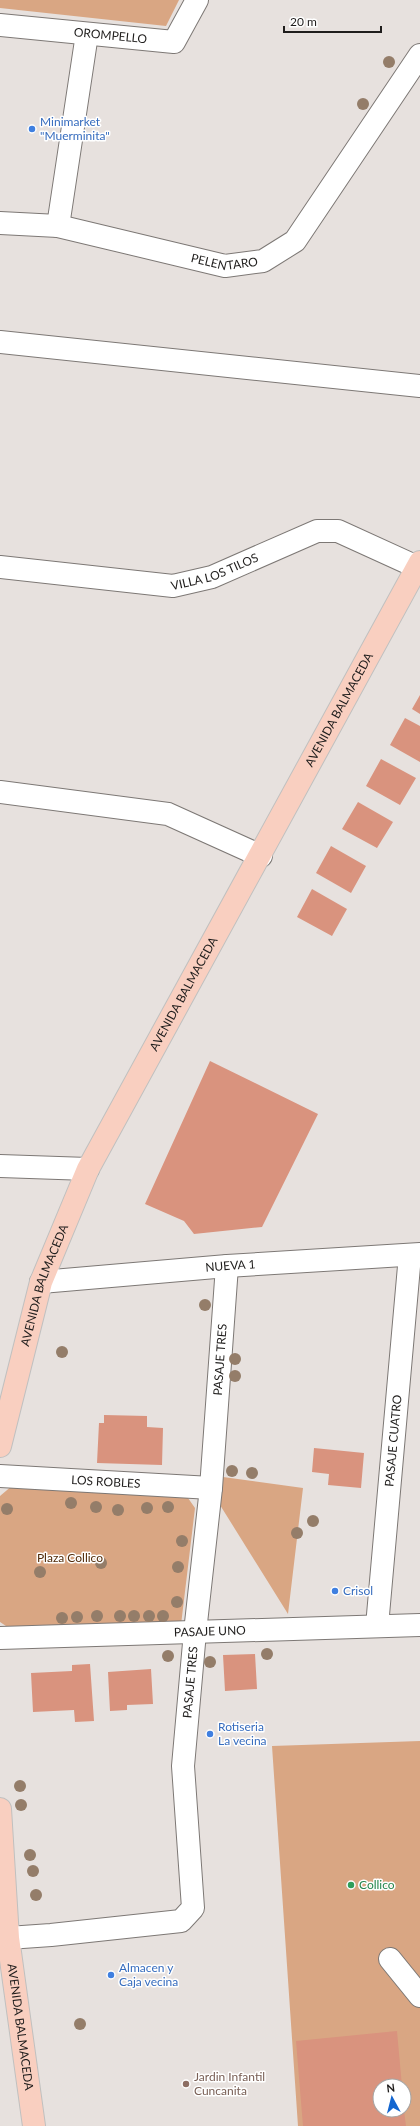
<svg xmlns="http://www.w3.org/2000/svg" width="420" height="2126" font-family="Lato,sans-serif">
  <rect width="100%" height="100%" fill="#e7e1de"/>
  <path fill="#d9a683" fill-rule="evenodd" d="M 0,0 L 179,0 L 166,26 L 0,8 Z
    M 223,1477 L 303,1488 L 288,1614 L 220,1505 Z
    M 13,1485 L 188,1498 L 195,1508 L 181,1625 L 12,1630 L 0,1622 L 0,1496 Z
    M 420,1741 L 420,2126 L 298,2126 L 272,1746 ZM 380,2086 L 404,2086 L 404,2110 L 380,2110 Z"/>
  <path fill="#d9937e" d="M 420,695 L 420,714 L 412,709 Z
    M 405,718 L 420,726 L 420,762 L 390,745 Z
    M 381,759 L 416,778 L 400,805 L 366,786 Z
    M 358,802 L 393,822 L 377,848 L 342,829 Z
    M 331,846 L 366,866 L 351,893 L 316,873 Z
    M 312,889 L 347,909 L 332,936 L 297,917 Z
    M 210,1061 L 318,1114 L 262,1227 L 194,1234 L 184,1221 L 145,1204 Z
    M 104,1415 L 147,1416 L 147,1427 L 163,1428 L 162,1465 L 97,1463 L 99,1423 L 104,1423 Z
    M 314,1448 L 364,1453 L 361,1488 L 328,1485 L 329,1474 L 312,1472 Z
    M 255,1654 L 257,1689 L 225,1691 L 223,1655 Z
    M 90,1664 L 94,1721 L 75,1722 L 74,1710 L 33,1712 L 31,1673 L 72,1671 L 72,1665 Z
    M 151,1669 L 153,1704 L 127,1705 L 127,1710 L 110,1711 L 108,1672 Z
    M 397,2031 L 402,2086 L 380,2086 L 380,2110 L 404,2110 L 406,2126 L 303,2126 L 296,2041 Z"/>
  <g fill="none" stroke-linecap="round" stroke-linejoin="round">
    <defs>
      <g id="minor">
        <path id="s1" d="M 0,25 L 174,42 L 197,0"/>
        <path id="s2" d="M 0,223 L 58,226 L 225,266 L 263,261 L 295,241 L 420,55"/>
        <path d="M 58,226 L 87,34"/>
        <path d="M 0,342 L 420,386"/>
        <path id="s3" d="M 0,567 L 173,586 L 212,577 L 317,531 L 338,531 L 417,567"/>
        <path d="M 0,792 L 168,814 L 261,856"/>
        <path d="M 0,1166 L 88,1169"/>
        <path id="s4" d="M 41,1282 L 227,1266 L 420,1254"/>
        <path id="s5" d="M 0,1476 L 211,1488"/>
        <path id="s6" d="M 377,1626 L 410,1255"/>
        <path id="s7" d="M 0,1638 L 420,1625"/>
        <path id="s8" d="M 8,1938 L 51,1935 L 181,1921 L 193,1908 L 183,1766 L 195,1632 L 211,1488 L 227,1266"/>
        <path d="M 390,1959 L 420,1996"/>
      </g>
      <g id="major">
        <path id="s9" d="M 0,1446 L 41,1282 L 88,1169 L 420,562"/>
        <path id="s10" d="M 0,1809 L 8,1938 L 34,2126"/>
      </g>
    </defs>
    <use href="#minor" stroke="#7d7875" stroke-width="24"/>
    <use href="#major" stroke="#c0c0bf" stroke-width="24"/>
    <use href="#minor" stroke="#fff" stroke-width="22"/>
    <use href="#major" stroke="#f9cfc0" stroke-width="22"/>
  </g>
  <g fill="#947d69">
    <circle cx="389" cy="62" r="6"/>
    <circle cx="363" cy="104" r="6"/>
    <circle cx="205" cy="1305" r="6"/>
    <circle cx="62" cy="1352" r="6"/>
    <circle cx="235" cy="1359" r="6"/>
    <circle cx="235" cy="1376" r="6"/>
    <circle cx="232" cy="1471" r="6"/>
    <circle cx="252" cy="1473" r="6"/>
    <circle cx="71" cy="1503" r="6"/>
    <circle cx="96" cy="1507" r="6"/>
    <circle cx="168" cy="1507" r="6"/>
    <circle cx="147" cy="1508" r="6"/>
    <circle cx="7" cy="1509" r="6"/>
    <circle cx="118" cy="1510" r="6"/>
    <circle cx="313" cy="1521" r="6"/>
    <circle cx="297" cy="1533" r="6"/>
    <circle cx="182" cy="1541" r="6"/>
    <circle cx="101" cy="1563" r="6"/>
    <circle cx="178" cy="1567" r="6"/>
    <circle cx="40" cy="1572" r="6"/>
    <circle cx="177" cy="1602" r="6"/>
    <circle cx="97" cy="1616" r="6"/>
    <circle cx="120" cy="1616" r="6"/>
    <circle cx="134" cy="1616" r="6"/>
    <circle cx="149" cy="1616" r="6"/>
    <circle cx="163" cy="1616" r="6"/>
    <circle cx="77" cy="1617" r="6"/>
    <circle cx="62" cy="1618" r="6"/>
    <circle cx="267" cy="1654" r="6"/>
    <circle cx="168" cy="1656" r="6"/>
    <circle cx="210" cy="1662" r="6"/>
    <circle cx="20" cy="1786" r="6"/>
    <circle cx="21" cy="1805" r="6"/>
    <circle cx="30" cy="1855" r="6"/>
    <circle cx="33" cy="1871" r="6"/>
    <circle cx="36" cy="1895" r="6"/>
    <circle cx="80" cy="2024" r="6"/>
  </g>
  <g fill="#3f7fe0" stroke="#fff" stroke-width="1.5">
    <circle cx="32" cy="129" r="4"/>
    <circle cx="335" cy="1591" r="4"/>
    <circle cx="210" cy="1734" r="4"/>
    <circle cx="111" cy="1975" r="4"/>
  </g>
  <circle fill="#2e9e5b" stroke="#fff" stroke-width="1.5" cx="351" cy="1885" r="4"/>
  <circle fill="#8d6e63" stroke="#fff" stroke-width="1.5" cx="186" cy="2084" r="4"/>
  <g text-anchor="middle" stroke-width="3" stroke-linejoin="round" paint-order="stroke">
    <g font-size="12" fill="#1f1d1c" stroke="#fff">
      <text dy="4" stroke="none"><textPath href="#s1" startOffset="111">OROMPELLO</textPath></text>
      <text dy="4" stroke="none"><textPath href="#s2" startOffset="229">PELENTARO</textPath></text>
      <text dy="4" stroke="none"><textPath href="#s3" startOffset="218">VILLA LOS TILOS</textPath></text>
      <text dy="4" stroke="none"><textPath href="#s9" startOffset="815">AVENIDA BALMACEDA</textPath></text>
      <text dy="4" stroke="none"><textPath href="#s9" startOffset="491">AVENIDA BALMACEDA</textPath></text>
      <text dy="4" stroke="none"><textPath href="#s4" startOffset="190">NUEVA 1</textPath></text>
      <text dy="4" stroke="none"><textPath href="#s9" startOffset="167">AVENIDA BALMACEDA</textPath></text>
      <text dy="4" stroke="none"><textPath href="#s8" startOffset="742">PASAJE TRES</textPath></text>
      <text dy="4" stroke="none"><textPath href="#s6" startOffset="186">PASAJE CUATRO</textPath></text>
      <text dy="4" stroke="none"><textPath href="#s5" startOffset="106">LOS ROBLES</textPath></text>
      <text dy="4" stroke="none"><textPath href="#s7" startOffset="210">PASAJE UNO</textPath></text>
      <text dy="4" stroke="none"><textPath href="#s8" startOffset="418">PASAJE TRES</textPath></text>
      <text dy="4" stroke="none"><textPath href="#s10" startOffset="219">AVENIDA BALMACEDA</textPath></text>
    </g>
    <g font-size="12" fill="#366cbe" stroke="#fff" text-anchor="start">
      <text x="40" y="126">Minimarket<tspan x="40" dy="14">"Muerminita"</tspan></text>
      <text x="343" y="1595">Crisol</text>
      <text x="218" y="1731">Rotiseria<tspan x="218" dy="14">La vecina</tspan></text>
      <text x="119" y="1972">Almacen y<tspan x="119" dy="14">Caja vecina</tspan></text>
    </g>
    <g font-size="12" fill="#512b09" stroke="#fff">
      <text x="70" y="1562">Plaza Collico</text>
    </g>
    <g font-size="12" fill="#27864d" stroke="#fff" text-anchor="start">
      <text x="359" y="1889">Collico</text>
    </g>
    <g font-size="12" fill="#785e54" stroke="#fff" text-anchor="start">
      <text x="194" y="2081">Jardin Infantil<tspan x="194" dy="14">Cuncanita</tspan></text>
    </g>
  </g>
  <g transform="translate(392 2098) rotate(353)"><circle r="19" fill="#ffffff" stroke="#a5a5a4"/>
  <path d="M0-3L7 15L0 10L-7 15Z" fill="#1366d0"/>
  <text y="-6" font-size="11" font-weight="bold" text-anchor="middle" fill="#1f1d1c">N</text>
  </g>
  <path d="M284 26v6h97v-6" fill="none" stroke="#1f1d1c" stroke-width="2"/>
  <text x="290" y="26" font-size="12" fill="#1f1d1c" stroke="#ffffff" stroke-width="3" paint-order="stroke">20 m</text>
</svg>
